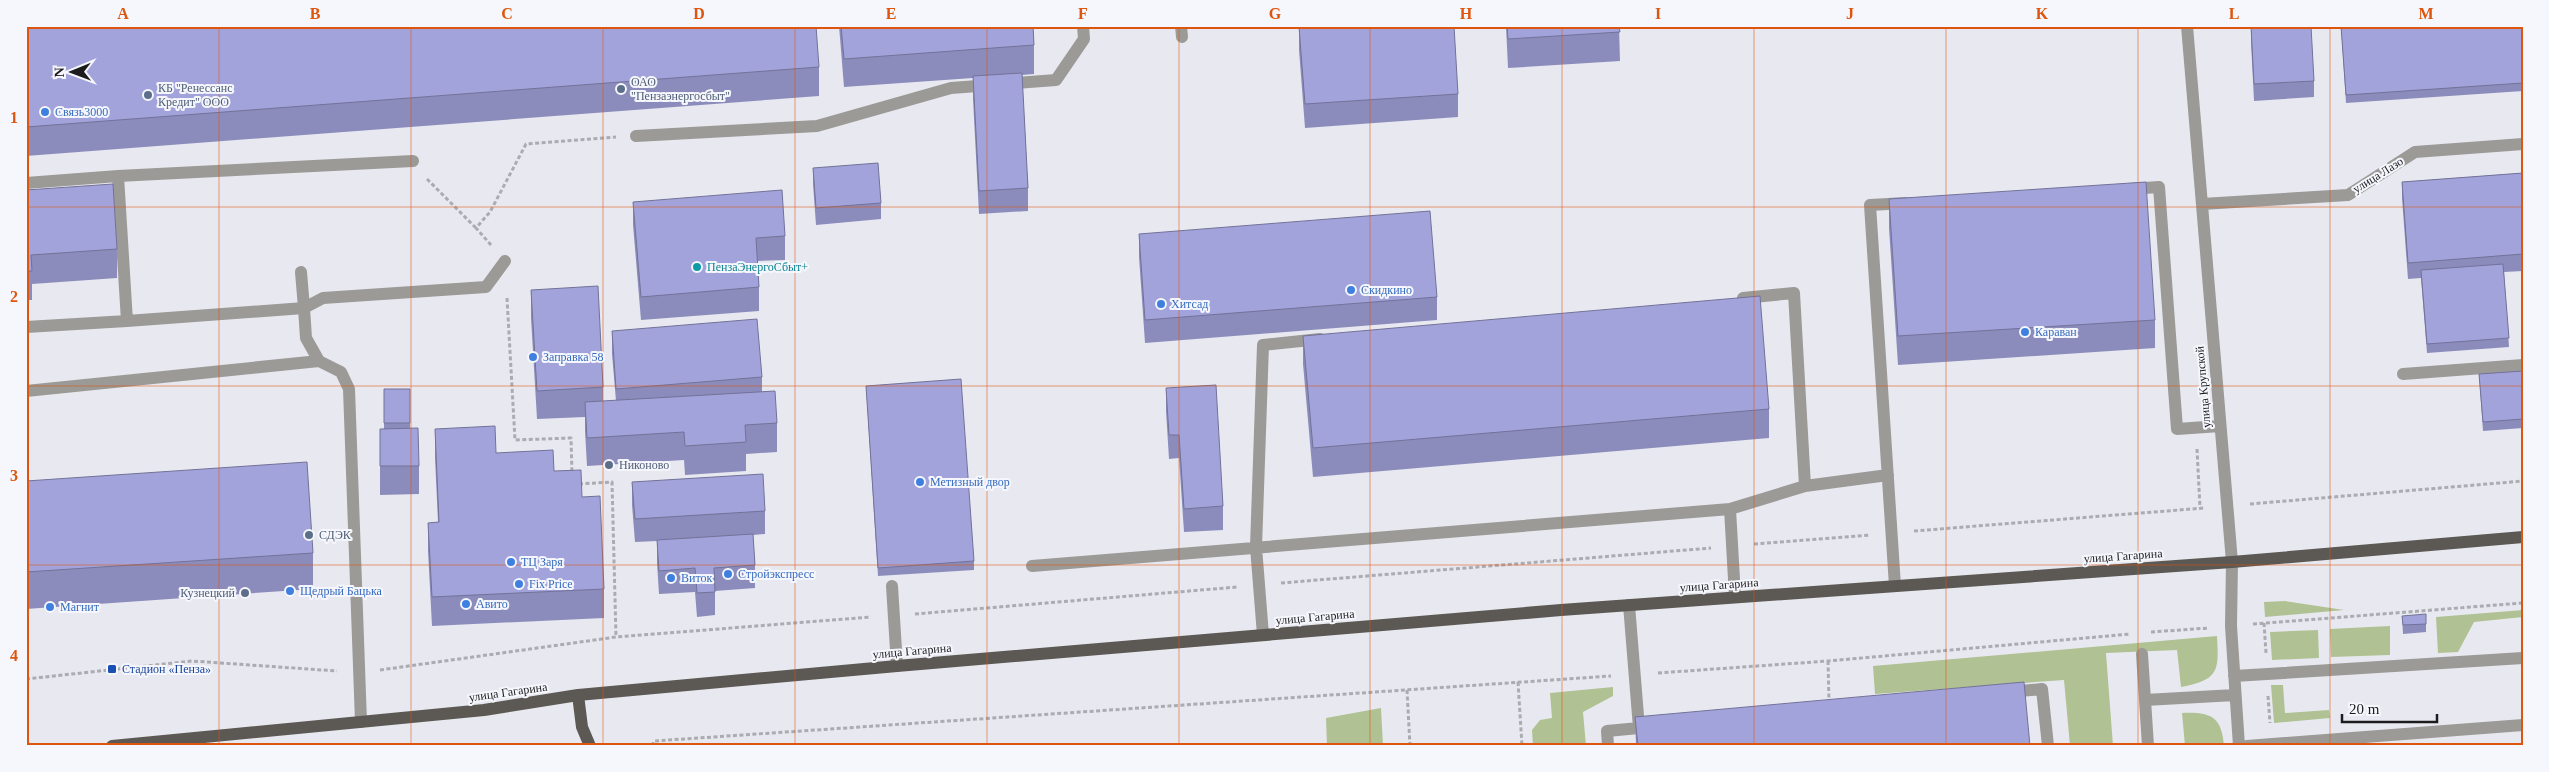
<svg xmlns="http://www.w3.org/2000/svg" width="2549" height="772" font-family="Georgia,serif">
  <rect width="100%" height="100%" fill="#e8e9f0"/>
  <path fill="#b0c293" d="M 2285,601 L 2344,610 L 2265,617 L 2264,602 Z
    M 2523,610 L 2523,617 L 2474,622 L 2458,652 L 2438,653 L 2436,617 Z
    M 2390,626 L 2390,655 L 2331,657 L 2330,629 Z
    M 2318,630 L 2319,658 L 2272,660 L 2270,632 Z
    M 2217,636 C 2219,671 2219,680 2181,687 L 2177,650 L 2106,653 L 2113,746 L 2070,746 L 2064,680 L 1875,694 L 1873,666 Z
    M 2271,685 L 2283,685 L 2285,713 L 2329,710 L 2330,718 L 2274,723 Z
    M 1613,687 L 1613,696 L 1583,712 L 1586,746 L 1533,746 L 1532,730 L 1540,720 L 1552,718 L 1550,693 Z
    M 1381,708 L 1383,746 L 1327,746 L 1326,718 Z
    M 2182,713 C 2210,712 2222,716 2224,746 L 2185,746 Z"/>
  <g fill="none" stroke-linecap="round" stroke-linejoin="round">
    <path stroke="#ababb1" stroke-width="3" stroke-dasharray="4 2.5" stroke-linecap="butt" d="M 427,179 L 476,228
      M 491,245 L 476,228 L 490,212 L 526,144 L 616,137
      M 507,298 L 515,440 L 571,438 L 572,474
      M 2197,449 L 2200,508
      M 579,484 L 612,482 L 616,637
      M 2250,504 L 2523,481
      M 1914,531 L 2204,508
      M 1754,544 L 1870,535
      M 1281,583 L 1711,548
      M 915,614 L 1237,587
      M 2264,623 L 2266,653
      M 2253,624 L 2523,603
      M 2151,632 L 2209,628
      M 1828,661 L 1829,702
      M 380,670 L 616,637 L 871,617
      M 1658,673 L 1828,661 L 2130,634
      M 26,679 L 192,661 L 337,671
      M 1518,682 L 1522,746
      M 1407,690 L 1410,746
      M 2268,696 L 2270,723
      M 652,746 L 654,741 L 1611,676"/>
    <path stroke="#9c9a97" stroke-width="12" d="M 1181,26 L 1182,37
      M 2187,26 L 2232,562 L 2231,626 L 2239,746
      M 636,136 L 817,126 L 951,88 L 1056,80 L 1084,39 L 1083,26
      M 118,176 L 413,161
      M 26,183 L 118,176 L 127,321 L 304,308 L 301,272
      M 2130,189 L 2159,187 L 2177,429 L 2220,426
      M 2202,204 L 2348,195 L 2415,152 L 2523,144
      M 1743,298 L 1794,293 L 1805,486
      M 26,327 L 127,321
      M 2403,374 L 2523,365
      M 26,391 L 319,361
      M 1730,509 L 1735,597
      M 1032,566 L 1730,509 L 1805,486 L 1888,475
      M 892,586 L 897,666
      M 1895,586 L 1870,205 L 1906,203
      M 1263,635 L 1256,547 L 1263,345 L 1320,339
      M 2142,654 L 2148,746
      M 2234,676 L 2523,658
      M 2009,692 L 2042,689 L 2048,746
      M 2145,700 L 2235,695
      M 361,722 L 349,389 L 341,372 L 319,361 L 306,338 L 304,308 L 323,298 L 486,287 L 505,261
      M 1608,746 L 1607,731 L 1639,728 L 1629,605
      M 2247,746 L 2523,725"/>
    <path stroke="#5c5954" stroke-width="12" d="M 578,695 L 582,727 L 590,746
      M 112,746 L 484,710 L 578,695 L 897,666 L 1561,610 L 2232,562 L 2523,537"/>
  </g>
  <path fill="#8c8cbc" d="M 26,26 L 819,67 L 819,96 L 26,156 Z
    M 839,26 L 1033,26 L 1034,45 L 1034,74 L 1022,75 L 1028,188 L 1028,211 L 979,214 L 973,99 L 973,78 L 844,87 Z
    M 1227,26 L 1253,26 L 1227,29 Z
    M 1506,26 L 1619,26 L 1620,61 L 1508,68 Z
    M 2251,26 L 2314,81 L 2314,97 L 2254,101 L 2251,42 Z
    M 2341,26 L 2523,26 L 2523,91 L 2346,103 Z
    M 1299,27 L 1458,94 L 1458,117 L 1305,128 L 1299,50 Z
    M 813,168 L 881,203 L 881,219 L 816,225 L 813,184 Z
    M 2523,173 L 2523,271 L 2504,272 L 2509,347 L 2427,353 L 2421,278 L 2408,279 L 2402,198 L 2402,182 Z
    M 26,190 L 117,249 L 117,278 L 32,284 L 32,300 L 26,300 Z
    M 1889,199 L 2155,320 L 2155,348 L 1898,365 L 1889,228 Z
    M 633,202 L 785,236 L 785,260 L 758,261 L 759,287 L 759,311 L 641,320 L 633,225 Z
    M 1139,234 L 1437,297 L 1437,320 L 1145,343 L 1139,257 Z
    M 531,290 L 603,387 L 603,401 L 616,401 L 612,354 L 612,331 L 762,377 L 762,391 L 777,423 L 777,452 L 746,454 L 746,471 L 685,475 L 684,460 L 587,466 L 585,431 L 585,417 L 537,419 L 531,318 Z
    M 1303,336 L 1769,409 L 1769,438 L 1313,477 L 1303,364 Z
    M 2523,371 L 2523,428 L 2483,431 L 2479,374 Z
    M 866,386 L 974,561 L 974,570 L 878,576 Z
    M 1166,388 L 1223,506 L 1223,530 L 1184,532 L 1179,458 L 1169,459 L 1166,411 Z
    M 384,389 L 410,389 L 410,429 L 419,466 L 419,494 L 380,495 L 380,429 L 384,429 Z
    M 435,429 L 496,453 L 554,471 L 582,497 L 604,589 L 604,618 L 432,626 L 428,551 L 428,523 L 438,522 L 435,458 Z
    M 26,481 L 313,553 L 313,589 L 26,609 Z
    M 632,482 L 765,511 L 765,534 L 753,535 L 755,565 L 755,588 L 715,591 L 715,615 L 697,617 L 695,592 L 659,594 L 657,563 L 657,541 L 635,542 L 632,505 Z
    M 2402,616 L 2426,624 L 2426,632 L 2403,634 Z
    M 1635,717 L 2030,746 L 1636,746 Z"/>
  <path fill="#a3a3db" stroke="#727299" d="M 26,26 L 816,26 L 819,67 L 26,127 Z
    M 841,26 L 1033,26 L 1034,45 L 844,59 Z
    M 1311,26 L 1454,26 L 1458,94 L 1305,104 L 1299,27 Z
    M 1507,26 L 1619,26 L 1620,32 L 1508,39 Z
    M 2251,26 L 2311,26 L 2314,81 L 2254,84 Z
    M 2341,26 L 2523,26 L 2523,83 L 2346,95 Z
    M 1022,73 L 1028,188 L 979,191 L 973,76 Z
    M 878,163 L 881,203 L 816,208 L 813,168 Z
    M 2523,173 L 2523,254 L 2408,263 L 2402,182 Z
    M 2146,182 L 2155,320 L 1898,336 L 1889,199 Z
    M 113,184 L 117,249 L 31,255 L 32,271 L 26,271 L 26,190 Z
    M 782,190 L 785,236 L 756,238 L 759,287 L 641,297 L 633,202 Z
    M 1430,211 L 1437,297 L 1145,320 L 1139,234 Z
    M 2503,264 L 2509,338 L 2427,344 L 2421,270 Z
    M 598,286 L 603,387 L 537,391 L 531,290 Z
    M 1760,296 L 1769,409 L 1313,448 L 1303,336 Z
    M 757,319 L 762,377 L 616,389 L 612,331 Z
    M 2523,371 L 2523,419 L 2483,422 L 2479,374 Z
    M 961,379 L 974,561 L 878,568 L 866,386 Z
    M 1216,385 L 1223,506 L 1184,509 L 1179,435 L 1169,435 L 1166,388 Z
    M 384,389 L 410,389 L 410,423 L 384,423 Z
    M 775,391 L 777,423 L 745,425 L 746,442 L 685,446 L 684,432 L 587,438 L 585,402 Z
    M 495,426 L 496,453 L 553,450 L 554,471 L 581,470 L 582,497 L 600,496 L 604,589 L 432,597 L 428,523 L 439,522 L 435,429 Z
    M 418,428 L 419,466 L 380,466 L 380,429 Z
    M 307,462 L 313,553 L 26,572 L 26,481 Z
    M 763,474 L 765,511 L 635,519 L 632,482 Z
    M 753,534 L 755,565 L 714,568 L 715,592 L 697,593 L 695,568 L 659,571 L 657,540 Z
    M 2426,614 L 2426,624 L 2403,625 L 2402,616 Z
    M 2024,682 L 2030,746 L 1638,746 L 1635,717 Z"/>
  <path fill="none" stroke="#de560d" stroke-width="1" stroke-opacity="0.55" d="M 219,26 L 219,746M 411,26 L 411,746M 603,26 L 603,746M 795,26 L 795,746M 987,26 L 987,746M 1179,26 L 1179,746M 1370,26 L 1370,746M 1562,26 L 1562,746M 1754,26 L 1754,746M 1946,26 L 1946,746M 2138,26 L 2138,746M 2330,26 L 2330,746M 26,207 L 2523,207M 26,386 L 2523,386M 26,565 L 2523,565"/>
  <g fill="#5c6f8a" stroke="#f6f6fd" stroke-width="2">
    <circle cx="621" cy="89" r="5"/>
    <circle cx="148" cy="95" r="5"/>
    <circle cx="609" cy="465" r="5"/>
    <circle cx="309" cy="535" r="5"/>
    <circle cx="245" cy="593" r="5"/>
  </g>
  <g fill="#3f7fe0" stroke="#f6f6fd" stroke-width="2">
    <circle cx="45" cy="112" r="5"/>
    <circle cx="1351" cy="290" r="5"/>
    <circle cx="1161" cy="304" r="5"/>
    <circle cx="2025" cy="332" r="5"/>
    <circle cx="533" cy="357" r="5"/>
    <circle cx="920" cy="482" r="5"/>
    <circle cx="511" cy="562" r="5"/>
    <circle cx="728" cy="574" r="5"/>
    <circle cx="671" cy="578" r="5"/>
    <circle cx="519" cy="584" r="5"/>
    <circle cx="290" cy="591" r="5"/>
    <circle cx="466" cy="604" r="5"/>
    <circle cx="50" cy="607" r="5"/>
  </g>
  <circle fill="#0f9aa8" stroke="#f6f6fd" stroke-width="2" cx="697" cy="267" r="5"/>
  <rect fill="#1a4fb4" stroke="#f6f6fd" stroke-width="2" x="107" y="664" width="10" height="10" rx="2.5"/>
  <g text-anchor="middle" stroke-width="4" stroke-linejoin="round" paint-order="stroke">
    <g font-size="12" fill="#4e5e75" stroke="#f6f6fd" text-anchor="start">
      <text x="631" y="86">ОАО<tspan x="631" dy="14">"Пензаэнергосбыт"</tspan></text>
      <text x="158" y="92">КБ "Ренессанс<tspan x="158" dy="14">Кредит" ООО</tspan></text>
      <text x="619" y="469">Никоново</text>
      <text x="319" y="539">СДЭК</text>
      <text x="235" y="597" text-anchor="end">Кузнецкий</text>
    </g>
    <g font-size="12" fill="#366cbe" stroke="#f6f6fd" text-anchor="start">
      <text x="55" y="116">Связь3000</text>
      <text x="1361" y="294">Скидкино</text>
      <text x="1171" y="308">Хитсад</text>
      <text x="2035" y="336">Караван</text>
      <text x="543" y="361">Заправка 58</text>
      <text x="930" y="486">Метизный двор</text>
      <text x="521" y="566">ТЦ Заря</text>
      <text x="738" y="578">Стройэкспресс</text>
      <text x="681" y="582">Виток</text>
      <text x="529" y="588">Fix Price</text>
      <text x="300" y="595">Щедрый Бацька</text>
      <text x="476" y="608">Авито</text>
      <text x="60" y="611">Магнит</text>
    </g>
    <g font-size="12" fill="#1c1c1f" stroke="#f6f6fd">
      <text transform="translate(2378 175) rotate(-32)" y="4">улица Лазо</text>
      <text transform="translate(2203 387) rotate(-95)" y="4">улица Крупской</text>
      <text transform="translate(2123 556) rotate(-4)" y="4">улица Гагарина</text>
      <text transform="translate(1719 585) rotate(-4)" y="4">улица Гагарина</text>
      <text transform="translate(1315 617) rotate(-5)" y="4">улица Гагарина</text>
      <text transform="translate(912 651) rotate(-5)" y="4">улица Гагарина</text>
      <text transform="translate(508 692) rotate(-8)" y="4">улица Гагарина</text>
    </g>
    <g font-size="12" fill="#0d838f" stroke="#f6f6fd" text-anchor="start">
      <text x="707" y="271">ПензаЭнергоСбыт+</text>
    </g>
    <g font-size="12" fill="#164399" stroke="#f6f6fd" text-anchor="start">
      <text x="122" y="673">Стадион «Пенза»</text>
    </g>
  </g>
  <rect width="2549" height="772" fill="none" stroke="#f6f6fd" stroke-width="55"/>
  <g transform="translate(72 72) rotate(269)" stroke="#f6f6fd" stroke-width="4" paint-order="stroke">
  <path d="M0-4L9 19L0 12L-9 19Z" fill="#1c1c1f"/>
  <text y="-8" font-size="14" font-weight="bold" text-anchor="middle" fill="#1c1c1f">N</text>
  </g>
  <path d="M2342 714v8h95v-8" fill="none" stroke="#1c1c1f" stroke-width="2.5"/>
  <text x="2349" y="714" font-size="15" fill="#1c1c1f" stroke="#f6f6fd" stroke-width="4" paint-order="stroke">20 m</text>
  <rect x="28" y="28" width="2494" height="716" fill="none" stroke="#de560d" stroke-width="2"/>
  <g font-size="16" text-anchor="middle" font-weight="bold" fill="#de560d">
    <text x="123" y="19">A</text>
    <text x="315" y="19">B</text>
    <text x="507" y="19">C</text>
    <text x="699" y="19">D</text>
    <text x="891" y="19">E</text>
    <text x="1083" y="19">F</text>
    <text x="1275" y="19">G</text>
    <text x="1466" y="19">H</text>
    <text x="1658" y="19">I</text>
    <text x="1850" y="19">J</text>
    <text x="2042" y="19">K</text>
    <text x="2234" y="19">L</text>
    <text x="2426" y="19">M</text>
    <text x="14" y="123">1</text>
    <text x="14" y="302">2</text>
    <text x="14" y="481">3</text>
    <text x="14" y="661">4</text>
  </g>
</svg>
